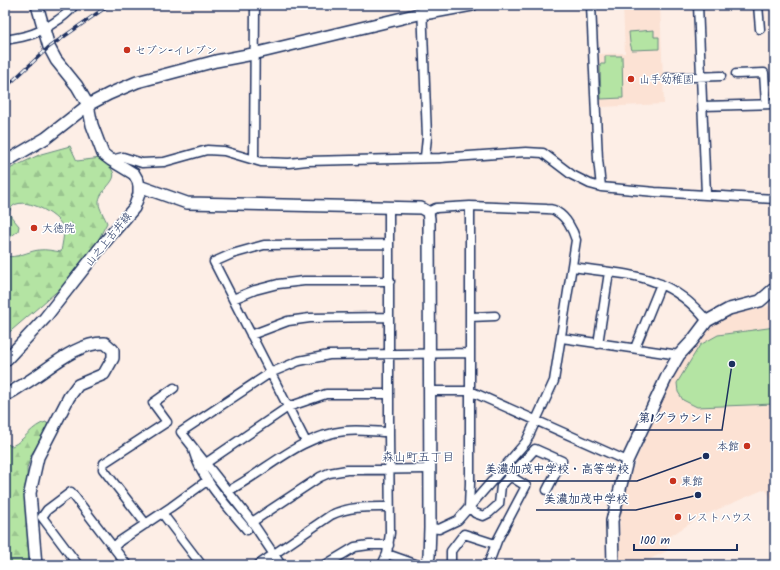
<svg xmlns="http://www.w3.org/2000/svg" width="780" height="570" font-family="Kalam,'Klee One',sans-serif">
  <defs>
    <pattern id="forest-firs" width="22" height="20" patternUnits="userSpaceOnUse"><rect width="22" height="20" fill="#b4e4a3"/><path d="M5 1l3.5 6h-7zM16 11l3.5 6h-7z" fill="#9ac48f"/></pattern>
  </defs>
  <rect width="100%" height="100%" fill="#fdeee6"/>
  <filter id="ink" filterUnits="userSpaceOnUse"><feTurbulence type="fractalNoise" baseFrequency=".025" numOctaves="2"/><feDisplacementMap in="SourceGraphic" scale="8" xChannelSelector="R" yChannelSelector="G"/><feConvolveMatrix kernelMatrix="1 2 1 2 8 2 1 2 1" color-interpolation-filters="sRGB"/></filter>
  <g filter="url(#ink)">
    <path fill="#fce2d4" d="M 623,5 L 660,5 L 664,104 L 601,107 L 599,105 L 599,54 L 625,53 Z
      M 775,304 L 775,504 L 765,489 L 700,517 L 669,537 L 667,551 L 637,565 L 619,565 L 620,502 L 651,423 L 676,369 L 711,325 L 726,315 L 759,309 Z"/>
    <path fill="#b4e4a3" stroke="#688a80" d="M 654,30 L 654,37 L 659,37 L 659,49 L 632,50 L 630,43 L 629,32 Z
      M 605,56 L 622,56 L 623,98 L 601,99 L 600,64 L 605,64 Z
      M 775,327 L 775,404 L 697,407 L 683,400 L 678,392 L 677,383 L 700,345 L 718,335 Z"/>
    <path fill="url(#forest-firs)" stroke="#688a80" d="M 70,146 L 77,161 L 101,158 C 105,162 110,166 112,170 C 120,181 98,190 99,203 C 99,209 105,217 107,223 L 83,269 L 5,336 L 5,256 C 16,259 28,251 39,250 C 46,249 54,251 61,252 C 62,245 64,236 64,230 C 61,213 12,189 9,214 L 19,226 L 18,231 L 5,241 L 5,171 L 41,154 Z
      M 46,422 L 49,426 L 48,431 L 32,453 L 27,468 L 29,565 L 5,565 L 5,442 L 7,444 L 12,446 C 25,440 32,425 46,422 Z"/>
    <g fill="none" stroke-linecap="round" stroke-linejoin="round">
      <defs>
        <path id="street" d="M 422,5 L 427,137 L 425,157
          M 591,5 L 598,159 L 601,187
          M 698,5 L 706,194
          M 758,5 L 760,29
          M 5,40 C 29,36 38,34 58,20 C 65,15 70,12 74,5
          M 736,74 L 764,73 L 766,104
          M 667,78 L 721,76
          M 703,106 L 775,104
          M 111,160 L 123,157 L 142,163 L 164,162 L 207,150 L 224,151 L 261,162 L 289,163 L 307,161 L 440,158 L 526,152 L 543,153 L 572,175 L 590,184 L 601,187 L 655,192 L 775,199
          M 254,160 L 255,5
          M 470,206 L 470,483 L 469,507 L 475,513 L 483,516 L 489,513 L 499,504 L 501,486 L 535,449 L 562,461 L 547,490
          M 428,212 L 436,208 L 470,206 L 547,209 C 550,209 555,210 557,212 C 566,217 573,230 576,240 L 554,381 L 526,442 L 458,520 L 439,529 L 430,528
          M 572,267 C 628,275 669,273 707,321
          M 233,299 L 255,290 L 278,284 L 304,281 L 390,281
          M 470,317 L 495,316
          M 251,335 L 288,321 L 310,318 L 389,317
          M 562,338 L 679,355
          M 598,344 L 609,272
          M 635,348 L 661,284
          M 429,391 L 470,391 L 627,461
          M 306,442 L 214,262 L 232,254 L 264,245 L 389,244
          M 193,450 C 201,479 228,507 247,530
          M 206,463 L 288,407 L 326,394 L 389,394
          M 228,491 C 268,470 299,436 345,431 C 359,429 375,432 389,432
          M 162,513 L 200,563
          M 252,522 L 320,477 L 329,473 L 347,470 L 429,469
          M 146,524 L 103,469 L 104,463 L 167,422 L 153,403 L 174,388
          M 114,547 L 120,541 L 171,507 L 208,480
          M 387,554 L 418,565
          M 78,565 L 42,517 L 47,510 L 71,492 L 127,565
          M 258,565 L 331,515 C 350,506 369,507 390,507
          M 281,565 L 252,522 L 181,432 L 270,373 L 299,361 L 329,355 L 469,353
          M 325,565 L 355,547 L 369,545 L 389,545
          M 382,565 L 387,554 L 390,533 L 389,432 L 389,208
          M 451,565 L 451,551 L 464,534 L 495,544
          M 488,565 L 497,541 L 526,486 L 510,476"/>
        <path id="secondary" d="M 5,162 L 46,138 L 88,105 L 109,94 L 137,82 L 216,61 L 253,54 L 423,13 L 429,13 L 472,5
          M 139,186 L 187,203 L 421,208 L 428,212 L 429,219 L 430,528 L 429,556 L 427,565
          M 5,361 L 45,318 L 104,243 L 134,208 L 139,194 L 139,186 L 138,181 L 134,174 L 111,160 L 103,154 L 92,125 L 88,105 L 77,86 L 56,60 L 49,47 L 37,5
          M 5,395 C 11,393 16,389 21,386 C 46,372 75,342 105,343 L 113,350 L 113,358 L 104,374 L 78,385 L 69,397 L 38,457 L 30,493 L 36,565
          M 613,565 L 612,521 L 627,461 L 668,374 L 679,355 L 692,341 L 707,321 L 729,309 L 760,301 L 775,288"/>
      </defs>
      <use href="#street" stroke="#1b2f5e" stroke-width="11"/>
      <use href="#secondary" stroke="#1b2f5e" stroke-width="14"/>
      <use href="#street" stroke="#fff" stroke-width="8"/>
      <use href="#secondary" stroke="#fff" stroke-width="11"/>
      <defs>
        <path id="rail" d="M 5,88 L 49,47 L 109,5"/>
      </defs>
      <use href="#rail" stroke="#1b2f5e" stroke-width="3.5"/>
      <use href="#rail" stroke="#fff" stroke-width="2" stroke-dasharray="6" stroke-linecap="butt"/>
    </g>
  </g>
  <g fill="#c8321e" stroke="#fff" stroke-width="1.5">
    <circle cx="127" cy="50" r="4"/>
    <circle cx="631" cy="79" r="4"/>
    <circle cx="34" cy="228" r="4"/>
    <circle cx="747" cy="446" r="4"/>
    <circle cx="673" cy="481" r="4"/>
    <circle cx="678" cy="517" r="4"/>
  </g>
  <g text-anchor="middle" stroke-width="3" stroke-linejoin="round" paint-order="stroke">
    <g font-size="11" fill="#1b2f5e" stroke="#fff" text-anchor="start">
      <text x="135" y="54">セブン-イレブン</text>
      <text x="639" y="83">山手幼稚園</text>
      <text x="42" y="232">大徳院</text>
      <text x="739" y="450" text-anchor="end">本館</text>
      <text x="681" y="485">東館</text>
      <text x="686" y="521">レストハウス</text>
    </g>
    <g font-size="11" fill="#1b2f5e" stroke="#fff">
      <text transform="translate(108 239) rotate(-51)" y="4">山之上古井線</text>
    </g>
    <g font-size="12" fill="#1b2f5e" stroke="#fff">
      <text x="418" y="461">森山町五丁目</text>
    </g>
  </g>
  <path fill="none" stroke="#1b2f5e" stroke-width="1.5" d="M732 364L722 430H630M706 456L637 481H477M698 495L636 510H536"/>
  <g fill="#1b2f5e" stroke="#fff" stroke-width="1.5">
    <circle cx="732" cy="364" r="4"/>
    <circle cx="706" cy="456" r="4"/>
    <circle cx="698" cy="495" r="4"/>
  </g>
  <g font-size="12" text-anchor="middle" font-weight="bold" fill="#1b2f5e" stroke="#fff" stroke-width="3" stroke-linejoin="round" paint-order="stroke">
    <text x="676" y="422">第1グラウンド</text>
    <text x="557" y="473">美濃加茂中学校・高等学校</text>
    <text x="586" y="503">美濃加茂中学校</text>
  </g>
  <rect width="780" height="570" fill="none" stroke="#fff" stroke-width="20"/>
  <rect x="10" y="10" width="760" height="550" fill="none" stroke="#1b2f5e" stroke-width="1.5" filter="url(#ink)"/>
  <path d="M634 544v6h103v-6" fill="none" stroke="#1b2f5e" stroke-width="2"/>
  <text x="640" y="544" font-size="12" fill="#1b2f5e" stroke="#ffffff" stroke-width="3" paint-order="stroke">100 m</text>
</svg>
